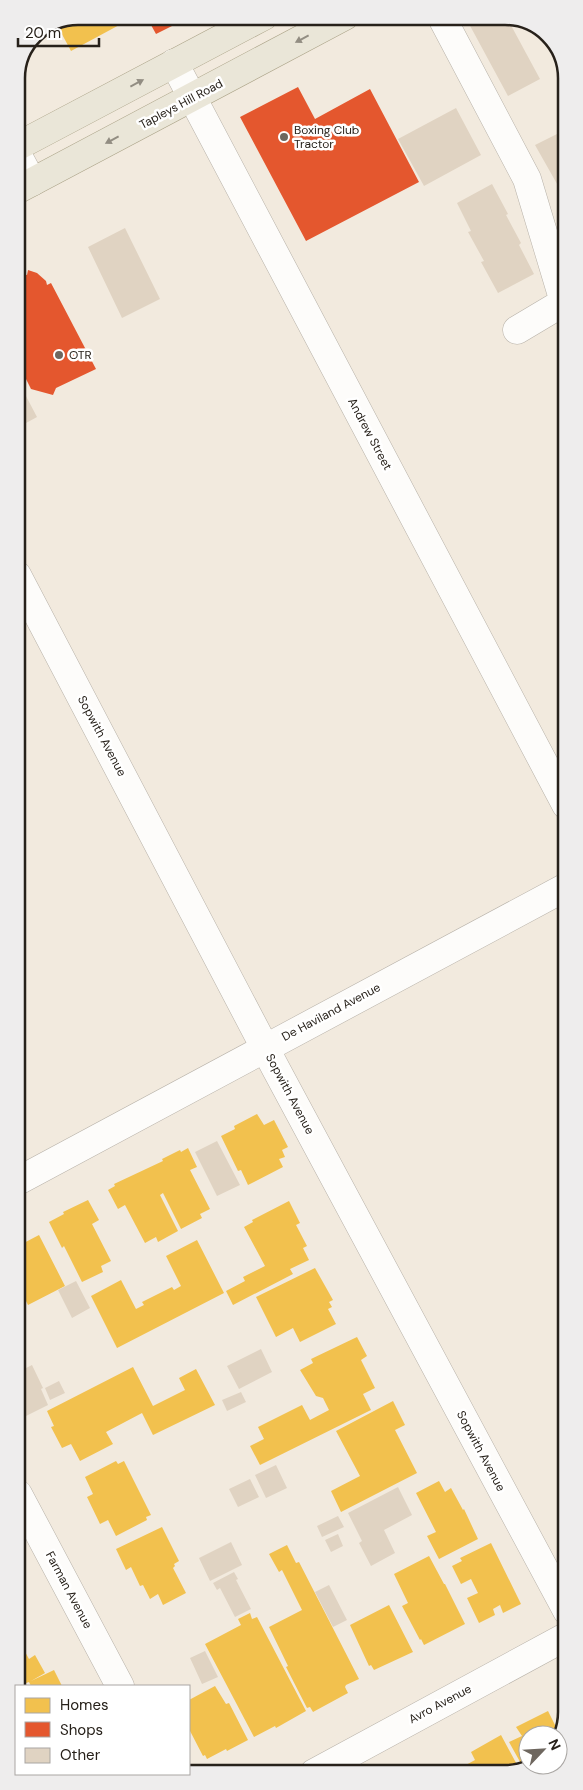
<svg xmlns="http://www.w3.org/2000/svg" width="583" height="1790" font-family="'DM Sans',sans-serif">
  <rect width="100%" height="100%" fill="#f2eade"/>
  <path fill="#f2c14e" d="M 78,16 L 136,16 L 71,51 L 57,25 Z
    M 257,1114 L 264,1125 L 274,1120 L 288,1147 L 282,1150 L 285,1157 L 279,1159 L 283,1167 L 248,1185 L 241,1170 L 238,1171 L 221,1136 L 235,1129 L 234,1126 Z
    M 188,1148 L 197,1167 L 190,1170 L 210,1209 L 200,1214 L 202,1218 L 181,1229 L 163,1193 L 160,1195 L 178,1231 L 158,1242 L 156,1237 L 145,1243 L 125,1205 L 118,1209 L 108,1190 L 115,1186 L 114,1184 L 163,1161 L 162,1159 L 180,1150 L 181,1152 Z
    M 88,1200 L 99,1220 L 92,1224 L 111,1261 L 101,1266 L 103,1272 L 82,1282 L 64,1246 L 62,1248 L 49,1222 L 64,1214 L 63,1212 Z
    M 289,1201 L 300,1223 L 296,1225 L 307,1246 L 303,1248 L 309,1260 L 290,1269 L 293,1274 L 233,1305 L 226,1291 L 245,1281 L 243,1277 L 265,1266 L 244,1227 L 253,1222 L 252,1220 Z
    M 39,1235 L 65,1286 L 28,1305 L 18,1285 L 18,1246 Z
    M 197,1240 L 224,1293 L 117,1348 L 91,1296 L 121,1280 L 136,1309 L 144,1305 L 142,1302 L 172,1287 L 174,1290 L 181,1286 L 166,1256 Z
    M 315,1268 L 333,1300 L 329,1302 L 332,1307 L 328,1309 L 336,1324 L 300,1342 L 293,1328 L 276,1337 L 256,1297 Z
    M 357,1337 L 367,1356 L 361,1360 L 375,1388 L 363,1394 L 371,1410 L 260,1465 L 250,1446 L 264,1439 L 258,1427 L 302,1405 L 310,1420 L 329,1410 L 323,1398 L 316,1396 L 300,1370 L 313,1363 L 311,1359 Z
    M 133,1367 L 153,1406 L 185,1390 L 179,1378 L 196,1369 L 215,1405 L 153,1435 L 142,1413 L 106,1432 L 113,1444 L 80,1461 L 71,1444 L 62,1448 L 51,1427 L 54,1426 L 47,1411 Z
    M 393,1401 L 405,1425 L 395,1430 L 417,1473 L 341,1512 L 331,1491 L 360,1476 L 336,1431 Z
    M 116,1461 L 118,1464 L 124,1461 L 151,1515 L 146,1517 L 147,1520 L 116,1536 L 108,1520 L 100,1524 L 87,1497 L 93,1494 L 85,1477 Z
    M 439,1481 L 445,1492 L 451,1488 L 463,1510 L 464,1509 L 478,1539 L 439,1559 L 427,1536 L 436,1532 L 416,1493 Z
    M 162,1527 L 179,1561 L 174,1564 L 175,1566 L 173,1568 L 186,1593 L 163,1605 L 158,1594 L 150,1599 L 143,1585 L 140,1586 L 131,1567 L 126,1570 L 116,1549 Z
    M 491,1543 L 521,1604 L 503,1613 L 500,1605 L 493,1609 L 495,1615 L 479,1623 L 467,1598 L 478,1593 L 471,1579 L 461,1584 L 452,1566 L 462,1561 L 460,1558 Z
    M 287,1545 L 296,1563 L 299,1562 L 359,1679 L 346,1685 L 345,1687 L 348,1693 L 313,1712 L 310,1707 L 307,1708 L 286,1667 L 288,1666 L 269,1627 L 302,1610 L 282,1570 L 279,1572 L 269,1554 Z
    M 429,1556 L 444,1584 L 445,1584 L 465,1624 L 424,1645 L 421,1639 L 420,1640 L 402,1606 L 408,1603 L 394,1574 Z
    M 389,1605 L 413,1652 L 374,1670 L 371,1665 L 369,1666 L 350,1625 Z
    M 250,1613 L 252,1619 L 257,1617 L 306,1711 L 276,1728 L 275,1726 L 254,1737 L 205,1644 L 241,1625 L 238,1619 Z
    M 18,1639 L 29,1659 L 35,1655 L 45,1673 L 31,1681 L 54,1670 L 62,1686 L 31,1686 L 29,1682 L 18,1686 Z
    M 215,1686 L 226,1704 L 229,1703 L 248,1740 L 227,1751 L 226,1749 L 207,1759 L 205,1755 L 203,1756 L 189,1729 L 189,1700 Z
    M 548,1711 L 559,1733 L 559,1735 L 528,1735 L 528,1765 L 531,1765 L 524,1769 L 509,1742 L 522,1736 L 516,1727 Z
    M 501,1735 L 521,1772 L 467,1772 L 464,1766 L 475,1760 L 471,1752 Z"/>
  <path fill="#e4572e" d="M 146,16 L 182,16 L 184,20 L 156,34 Z
    M 298,87 L 315,119 L 370,89 L 419,182 L 306,241 L 240,117 Z
    M 28,270 L 37,273 L 46,281 L 47,285 L 51,283 L 96,369 L 56,388 L 53,395 L 31,389 L 17,361 L 17,273 L 27,275 Z"/>
  <path fill="#e0d3c2" d="M 478,16 L 506,16 L 540,79 L 508,96 L 468,22 Z
    M 456,108 L 481,155 L 424,186 L 398,139 Z
    M 565,130 L 565,198 L 535,145 Z
    M 492,184 L 508,214 L 506,215 L 521,243 L 519,245 L 534,274 L 498,293 L 481,262 L 484,261 L 468,232 L 471,231 L 457,203 Z
    M 125,228 L 160,299 L 122,318 L 88,247 Z
    M 17,379 L 37,417 L 17,428 Z
    M 217,1141 L 240,1185 L 217,1196 L 195,1152 Z
    M 76,1281 L 90,1308 L 72,1318 L 58,1290 Z
    M 261,1349 L 272,1372 L 239,1389 L 227,1366 Z
    M 32,1365 L 43,1388 L 41,1389 L 48,1405 L 18,1420 L 18,1372 Z
    M 59,1381 L 65,1393 L 50,1400 L 45,1388 Z
    M 241,1392 L 246,1402 L 227,1411 L 222,1400 Z
    M 276,1465 L 287,1488 L 266,1498 L 255,1475 Z
    M 250,1479 L 259,1497 L 238,1507 L 229,1489 Z
    M 398,1487 L 412,1515 L 384,1530 L 395,1553 L 371,1566 L 359,1543 L 362,1541 L 348,1513 Z
    M 338,1516 L 344,1527 L 322,1537 L 317,1526 Z
    M 338,1534 L 343,1546 L 331,1552 L 325,1540 Z
    M 231,1542 L 242,1565 L 210,1581 L 199,1558 Z
    M 234,1572 L 238,1579 L 236,1580 L 251,1609 L 235,1617 L 220,1588 L 217,1590 L 213,1583 Z
    M 329,1585 L 347,1620 L 333,1627 L 315,1592 Z
    M 205,1651 L 218,1677 L 202,1684 L 190,1658 Z"/>
  <g fill="none" stroke-linecap="round" stroke-linejoin="round">
    <defs>
      <path id="minor" d="M 441,16 L 527,179 L 564,302 L 517,330
        M 174,63 L 566,805
        M 16,152 L 32,182
        M 17,575 L 276,1069 L 567,1611
        M 18,1181 L 566,887
        M 18,1494 L 120,1686
        M 314,1773 L 567,1636"/>
      <path id="major" d="M 16,147 L 264,16
        M 17,190 L 345,16"/>
    </defs>
    <use href="#minor" stroke="#b7b1a8" stroke-width="29"/>
    <use href="#major" stroke="#aca489" stroke-width="29"/>
    <use href="#minor" stroke="#fdfcfa" stroke-width="28"/>
    <use href="#major" stroke="#eae6d8" stroke-width="28"/>
  </g>
  <defs><path id="oneway-solid" d="M-6-.8H1V-3.2L6.5 0L1 3.2V.8H-6Z" transform="scale(1.25)"/></defs>
  <g fill="#928d82">
    <use href="#oneway-solid" transform="translate(302 39) rotate(152)"/>
    <use href="#oneway-solid" transform="translate(137 83) rotate(-28)"/>
    <use href="#oneway-solid" transform="translate(112 140) rotate(152)"/>
  </g>
  <g fill="#6e675f" stroke="#fff" stroke-width="2">
    <circle cx="284" cy="137" r="5"/>
    <circle cx="59" cy="355" r="5"/>
  </g>
  <g text-anchor="middle" stroke-width="5" stroke-linejoin="round" paint-order="stroke">
    <g font-size="12" fill="#27211a" stroke="#fff">
      <text transform="translate(181 104) rotate(-28)" y="4">Tapleys Hill Road</text>
      <text transform="translate(370 434) rotate(62)" y="4">Andrew Street</text>
      <text transform="translate(102 736) rotate(62)" y="4">Sopwith Avenue</text>
      <text transform="translate(331 1012) rotate(-28)" y="4">De Haviland Avenue</text>
      <text transform="translate(290 1094) rotate(62)" y="4">Sopwith Avenue</text>
      <text transform="translate(481 1451) rotate(62)" y="4">Sopwith Avenue</text>
      <text transform="translate(69 1590) rotate(62)" y="4">Farman Avenue</text>
      <text transform="translate(440 1704) rotate(-28)" y="4">Avro Avenue</text>
    </g>
    <g font-size="12" fill="#27211a" stroke="#fff" text-anchor="start">
      <text x="294" y="134">Boxing Club<tspan x="294" dy="14">Tractor</tspan></text>
      <text x="69" y="359">OTR</text>
    </g>
  </g>
  <path d="M0 0H583V1790H0ZM78 25H505A53 53 0 0 1 558 78V1712A53 53 0 0 1 505 1765H78A53 53 0 0 1 25 1712V78A53 53 0 0 1 78 25Z" fill="#eeeded" fill-rule="evenodd"/>
  <path fill="none" stroke="#27211a" stroke-width="2.5" d="M78 25H505A53 53 0 0 1 558 78V1712A53 53 0 0 1 505 1765H78A53 53 0 0 1 25 1712V78A53 53 0 0 1 78 25Z"/>
  <rect x="15" y="1685" width="175" height="90" fill="#ffffff" stroke="#a9a6a3"/>
  <rect x="25" y="1698" width="25" height="15" fill="#f2c14e" stroke="#a9a6a3"/>
  <text x="60" y="1710" font-size="15" fill="#27211a">Homes</text>
  <rect x="25" y="1722" width="25" height="15" fill="#e4572e" stroke="#a9a6a3"/>
  <text x="60" y="1735" font-size="15" fill="#27211a">Shops</text>
  <rect x="25" y="1748" width="25" height="15" fill="#e0d3c2" stroke="#a9a6a3"/>
  <text x="60" y="1760" font-size="15" fill="#27211a">Other</text>
  <g transform="translate(543 1750) rotate(65)"><circle r="24" fill="#ffffff" stroke="#a9a6a3"/>
  <path d="M0-4L9 19L0 12L-9 19Z" fill="#6e675f"/>
  <text y="-8" font-size="14" font-weight="bold" text-anchor="middle" fill="#27211a">N</text>
  </g>
  <path d="M18 38v8h81v-8" fill="none" stroke="#27211a" stroke-width="2.5"/>
  <text x="25" y="38" font-size="15" fill="#27211a" stroke="#ffffff" stroke-width="4" paint-order="stroke">20 m</text>
</svg>
